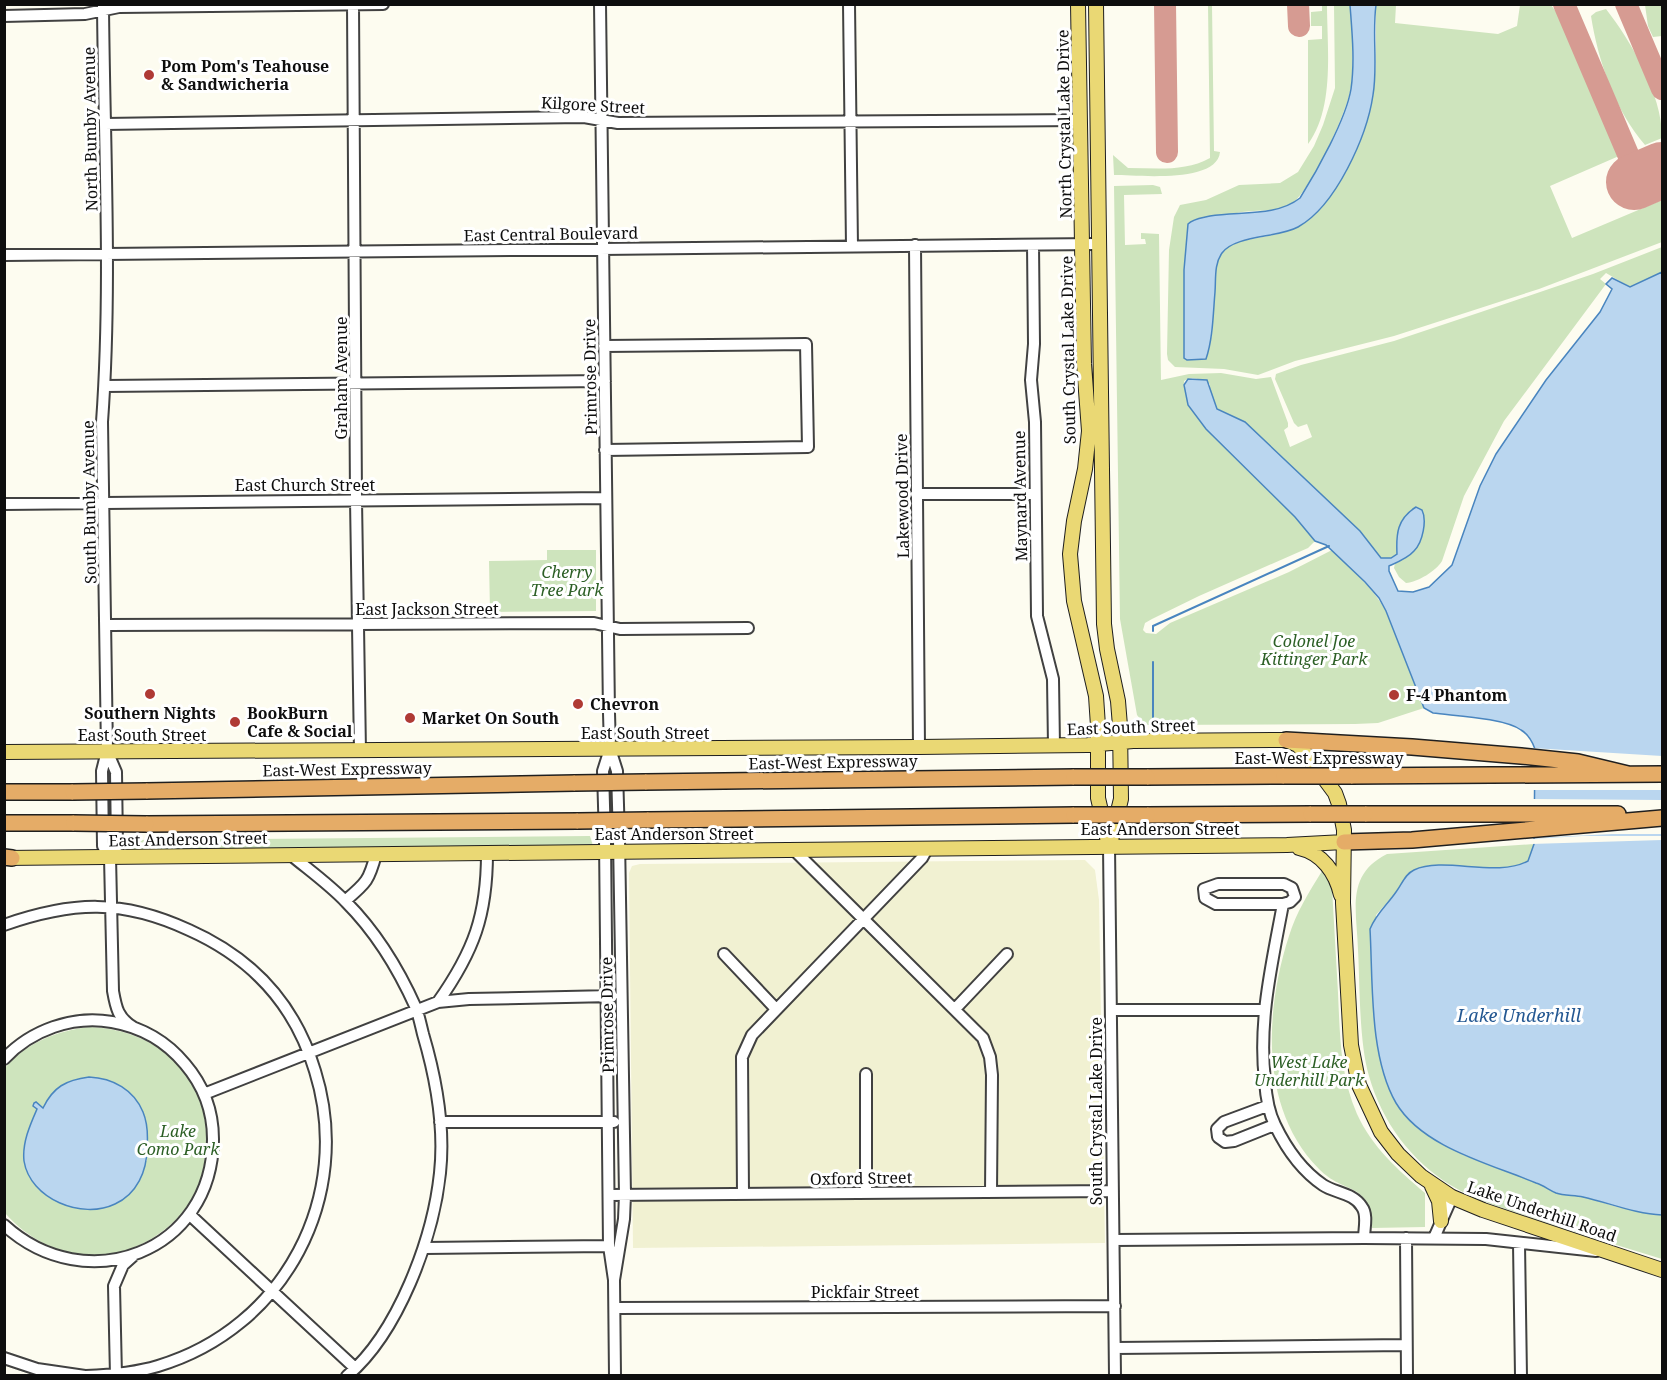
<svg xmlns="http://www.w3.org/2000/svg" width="1667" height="1380" font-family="'Noto Serif',serif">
  <rect width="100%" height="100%" fill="#fdfcf0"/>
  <path fill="#f1f1d2" d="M 1085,860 L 1095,870 L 1099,900 L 1105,1243 L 633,1248 L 629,873 L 632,866 L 640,864 Z"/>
  <path fill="#cee4bd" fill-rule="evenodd" d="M 1208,5 L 1212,5 L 1214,151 L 1220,152 C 1217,184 1136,175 1114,175 L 1113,155 L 1128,168 C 1156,168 1185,172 1210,158 Z
    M 1322,5 L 1327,5 C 1327,47 1335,108 1308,144 L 1308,40 L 1322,39 L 1322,26 L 1311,26 L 1311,12 L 1322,11 Z
    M 1334,5 L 1350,5 C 1352,32 1354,60 1351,87 C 1348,110 1308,199 1287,207 C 1273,212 1257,210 1242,212 C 1224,215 1206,220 1188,224 L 1184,270 L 1184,358 L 1198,360 L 1212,336 L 1216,264 L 1224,249 L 1241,241 L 1278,234 L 1346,172 L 1363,133 L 1373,96 L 1376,64 L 1376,5 L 1396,5 L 1395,23 L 1498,34 L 1517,26 L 1520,5 L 1551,5 L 1557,13 L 1619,156 L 1550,186 L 1572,238 L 1662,200 L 1662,242 L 1539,289 L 1394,336 L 1295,361 L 1258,375 L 1224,369 L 1175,367 L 1168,360 L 1167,354 L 1169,250 L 1174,217 L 1180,205 L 1206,200 L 1239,185 L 1280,183 L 1298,172 L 1314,146 L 1323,125 L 1335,88 Z
    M 1645,5 L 1662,5 L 1662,36 L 1653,37 L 1648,26 Z
    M 1606,9 C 1631,41 1663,96 1662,138 L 1645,145 C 1615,110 1598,61 1591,16 L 1596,12 Z
    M 1153,185 L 1160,187 L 1162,194 L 1124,195 L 1125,245 L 1146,244 L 1145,239 L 1141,239 L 1141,233 L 1159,234 L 1161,380 L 1189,374 L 1221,373 L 1256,379 L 1271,377 L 1288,423 L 1288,427 L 1284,430 L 1290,447 L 1312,437 L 1307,424 L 1298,427 L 1294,423 L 1275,379 L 1276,374 L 1301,365 L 1394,341 L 1481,312 L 1593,274 L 1662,247 L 1662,272 L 1630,287 L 1606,273 L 1600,279 L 1606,284 L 1504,421 L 1464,496 L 1442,561 C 1436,571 1418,582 1406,583 L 1399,577 L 1394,568 L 1395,563 L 1399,562 L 1422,510 L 1416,508 C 1399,517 1396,536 1397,554 L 1391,558 L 1381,558 L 1360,531 L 1217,409 L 1210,394 L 1210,384 C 1201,380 1193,375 1184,381 L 1188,405 L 1206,429 L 1295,517 L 1315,541 L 1308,548 L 1199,596 L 1152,619 L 1145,623 L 1143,630 L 1146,633 L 1156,634 L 1170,623 L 1289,572 L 1332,550 C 1352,569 1372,587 1386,611 L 1424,708 L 1378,723 L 1355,724 L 1145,725 L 1137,715 L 1120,619 L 1114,186 Z
    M 547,550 L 596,550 L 596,611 L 490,612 L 489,561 L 547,560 Z
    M 590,836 L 593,846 L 130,852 L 130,840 Z
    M 1534,844 L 1528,861 L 1520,866 L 1406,876 L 1396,892 L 1376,915 L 1377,1041 L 1387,1082 L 1397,1104 L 1411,1119 L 1427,1134 L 1463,1155 L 1538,1183 L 1558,1194 L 1582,1196 L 1617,1207 L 1662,1215 L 1662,1259 C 1623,1247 1584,1235 1545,1222 C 1515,1211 1480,1203 1452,1186 C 1411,1161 1382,1122 1369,1076 C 1359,1042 1360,987 1358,950 C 1357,911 1345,875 1387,854 Z
    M 1322,871 L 1332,888 C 1334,923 1336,958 1338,993 C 1340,1035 1340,1075 1357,1114 C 1372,1147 1398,1170 1425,1193 L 1425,1227 L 1372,1228 C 1371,1181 1344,1195 1319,1169 C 1259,1109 1265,1010 1289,936 C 1296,913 1309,892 1322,871 Z
    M 90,1027 C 163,1030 216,1083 205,1158 C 201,1189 186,1215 160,1233 C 140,1248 116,1255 92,1255 C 57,1254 28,1239 5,1213 L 4,1069 C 27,1042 56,1031 90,1027 ZM 89,1077 C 99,1077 107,1080 116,1084 C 148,1099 148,1130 147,1161 L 24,1160 C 25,1141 29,1126 37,1109 L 43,1108 L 45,1104 Z"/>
  <path fill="#bad6ef" stroke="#4985bf" stroke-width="1.5" d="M 1350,5 L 1376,5 C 1372,35 1378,65 1373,95 C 1367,136 1336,206 1298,227 C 1278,238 1235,235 1222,253 C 1214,264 1216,279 1215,292 C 1213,315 1213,338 1206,359 L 1187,360 L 1184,358 L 1184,270 L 1188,224 C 1194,218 1202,218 1210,216 C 1239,211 1276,217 1300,198 C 1317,171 1346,119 1351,89 C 1355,61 1352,32 1350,5 Z
    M 1662,272 L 1662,1215 C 1635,1214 1610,1203 1583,1197 C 1574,1195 1564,1196 1556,1193 C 1549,1190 1543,1185 1536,1183 C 1491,1164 1423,1148 1396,1103 C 1369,1056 1373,982 1370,929 C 1376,914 1387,905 1396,892 C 1402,884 1405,874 1414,870 C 1444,856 1496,878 1528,861 L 1534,844 L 1535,749 C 1532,741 1528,734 1521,730 C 1504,718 1455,716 1433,713 L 1424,708 L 1386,611 L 1379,598 L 1365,582 L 1326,545 L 1315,541 L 1295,517 L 1206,429 L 1188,405 L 1184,385 L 1188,379 L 1207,380 L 1217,409 L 1245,422 L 1360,531 L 1381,558 L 1391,558 L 1397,554 C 1396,534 1397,519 1416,507 L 1422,510 C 1427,520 1423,542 1414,551 C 1408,558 1398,562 1389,566 L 1389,571 L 1398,591 L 1413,592 L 1429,587 L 1452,565 L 1480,486 L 1496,454 L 1546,380 L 1600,312 L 1612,289 L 1606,284 L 1612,278 L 1630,287 Z
    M 89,1077 C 113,1078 134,1090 143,1112 C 148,1124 148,1136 147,1148 C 147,1171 137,1194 115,1204 C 82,1220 30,1199 24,1161 C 22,1143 30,1125 37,1109 L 33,1106 L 34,1103 L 36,1102 L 43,1108 C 53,1087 66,1080 89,1077 Z"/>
  <path fill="#fdfcf0" d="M 1532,748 L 1662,756 L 1662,790 L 1532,790 Z
    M 1532,799 L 1662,800 L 1662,834 L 1612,834 L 1531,838 Z
    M 1582,836 L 1662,836 L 1662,840 L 1531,844 L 1531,839 Z"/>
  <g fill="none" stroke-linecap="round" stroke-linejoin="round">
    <path stroke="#4985bf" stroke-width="2" d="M 1153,631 L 1153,626 L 1329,546
      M 1153,717 L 1153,662"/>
    <path stroke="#d69b92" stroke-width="22" d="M 1165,4 L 1167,152
      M 1298,4 L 1299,26
      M 1564,4 L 1639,180
      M 1626,4 L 1662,89"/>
    <path stroke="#d69b92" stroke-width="56" d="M 1634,182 L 1662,170"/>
    <defs>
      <path id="minor" d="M 103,4 C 104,144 112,283 102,422 L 107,751 L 102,771 L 103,846 L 110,857 L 113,991 C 116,1008 118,1018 133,1027
        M 353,4 L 356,500 L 360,751
        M 600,4 L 609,713 L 610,749 L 617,771 L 619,839 L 625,1195 L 624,1219 L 614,1280
        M 849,4 L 852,247
        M 4,16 L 85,14 L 119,7 L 383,4
        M 105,124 L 584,117 L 618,123 L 1080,120
        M 915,245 L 919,747
        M 1033,245 L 1034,344 L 1031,380 L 1035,422 L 1037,616 L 1053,679 L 1054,746
        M 4,255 L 1098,244
        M 604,346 L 806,344 L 808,447 L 605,450
        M 105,386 L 605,381
        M 916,494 L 1035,494
        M 4,504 L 606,498
        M 106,625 L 594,623 L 620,629 L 748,628
        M 610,749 L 603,771 L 605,840 L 609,1246 L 614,1280 L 615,1376
        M 107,751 L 116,772 L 117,846 L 110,857
        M 1109,846 L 1115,1376
        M 794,850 L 983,1038 L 990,1057 L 992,1075 L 991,1192
        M 291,855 C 309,870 330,885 346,902 C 375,931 399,970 416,1008 C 419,1016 421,1026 423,1034 C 436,1078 445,1127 440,1173 C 433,1239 398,1333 347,1376
        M 1218,884 L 1284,884 L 1292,888 L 1295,897 L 1290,902 L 1283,904 L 1216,904 L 1205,898 L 1204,889 Z
        M 345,901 C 366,883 369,881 376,854
        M 1283,904 C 1272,963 1258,1021 1265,1081 C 1266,1096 1268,1111 1275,1125 C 1286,1148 1301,1170 1323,1185 C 1335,1193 1354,1193 1362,1207 C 1368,1215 1364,1229 1364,1238
        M 4,925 C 73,901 122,899 189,930 C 252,958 295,1004 315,1071 C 354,1196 285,1328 158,1366 C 135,1373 111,1375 86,1376
        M 724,954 L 776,1009
        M 438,1002 C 474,951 487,915 487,853
        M 955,1009 L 1007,954
        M 1112,1010 L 1264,1010
        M 4,1059 C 31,1030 73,1015 112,1022 C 141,1027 166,1041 185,1064 C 203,1085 213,1111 213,1139 C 213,1252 86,1300 4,1225
        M 866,1074 L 866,1193
        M 204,1094 L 438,1002 L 469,999 L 612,996
        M 1267,1106 L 1224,1122 L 1217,1129 L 1218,1137 L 1225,1142 L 1234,1141 L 1274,1125
        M 440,1122 L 614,1122
        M 743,1194 L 742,1057 L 752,1035 L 922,858 L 927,849
        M 609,1195 L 1113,1191
        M 190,1215 L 355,1368
        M 1406,1238 L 1407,1376
        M 1434,1238 L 1452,1197
        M 1114,1240 L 1364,1238 L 1486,1239 L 1596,1251
        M 1519,1244 L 1521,1376
        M 425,1248 L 609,1246
        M 615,1308 L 1115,1306
        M 1115,1348 L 1406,1345
        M 4,1358 L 37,1369 L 85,1376
        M 116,1376 L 114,1286 L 123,1265 L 133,1256"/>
      <path id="major" d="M 1078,4 L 1084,364 L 1089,431 L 1085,469 L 1074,521 L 1070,554 L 1074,601 L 1096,696 L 1098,726 L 1098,798 L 1109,846
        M 1096,4 L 1104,624 L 1107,649 L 1118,701 L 1120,726 L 1121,799 L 1110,844
        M 4,752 L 919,747 L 1088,745 L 1133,741 L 1286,740 L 1298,745 L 1309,758 L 1335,793 L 1339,804 L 1344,830 L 1343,903 L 1351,1045 L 1359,1085 L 1381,1132 L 1398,1154 L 1421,1176 L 1452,1197 L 1483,1210 L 1662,1270
        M 1299,848 C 1322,853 1336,873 1341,895
        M 4,858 L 1287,845 L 1344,842
        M 1432,1186 L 1439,1201 L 1441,1221"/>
      <path id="highway" d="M 1286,740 L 1412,747 L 1521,756 L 1578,762 L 1628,774
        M 1351,776 L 1662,774
        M 1147,777 L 1284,776
        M 645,782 L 1074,777
        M 146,791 L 575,783
        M 4,792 L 73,792
        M 1365,814 L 1618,814
        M 1147,815 L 1311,814
        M 647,820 L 1074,815
        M 4,823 L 74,823
        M 146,824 L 578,821
        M 1344,842 L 1412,840 L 1662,818
        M 4,857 L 12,858"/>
    </defs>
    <use href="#minor" stroke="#414141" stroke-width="14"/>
    <use href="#major" stroke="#1f1f1f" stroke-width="16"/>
    <use href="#highway" stroke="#1f1f1f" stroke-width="18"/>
    <use href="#minor" stroke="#fff" stroke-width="10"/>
    <use href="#major" stroke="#ead874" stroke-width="14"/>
    <use href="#highway" stroke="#e5ac67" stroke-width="15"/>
    <defs>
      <path id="highway-bridge" d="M 1284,776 L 1351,776
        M 1074,777 L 1147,777
        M 575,783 L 645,782
        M 73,792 L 146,791
        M 1311,814 L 1365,814
        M 1074,815 L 1147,815
        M 578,821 L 647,820
        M 74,823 L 146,824"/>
    </defs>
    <use href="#highway-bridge" stroke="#1f1f1f" stroke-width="18" stroke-linecap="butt"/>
    <use href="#highway-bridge" stroke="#e5ac67" stroke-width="15"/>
  </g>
  <g fill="#af3a35" stroke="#fff" stroke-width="2">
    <circle cx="149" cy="75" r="6"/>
    <circle cx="150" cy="694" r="6"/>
    <circle cx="1394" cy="695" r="6"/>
    <circle cx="578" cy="704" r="6"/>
    <circle cx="410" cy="718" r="6"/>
    <circle cx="235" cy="722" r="6"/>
  </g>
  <g text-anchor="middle" stroke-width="6" stroke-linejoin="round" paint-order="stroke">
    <g font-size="16" font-weight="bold" fill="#0e0e0e" stroke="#fff" text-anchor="start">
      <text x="161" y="72">Pom Pom's Teahouse<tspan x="161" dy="18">&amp; Sandwicheria</tspan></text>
      <text x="1406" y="701">F-4 Phantom</text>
      <text x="590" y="710">Chevron</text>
      <text x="150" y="719" text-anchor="middle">Southern Nights</text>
      <text x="247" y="719">BookBurn<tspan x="247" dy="18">Cafe &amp; Social</tspan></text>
      <text x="422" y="724">Market On South</text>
    </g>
    <g font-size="16" fill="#0e0e0e" stroke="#fff">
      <text transform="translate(593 105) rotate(3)" y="6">Kilgore Street</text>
      <text transform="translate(1064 124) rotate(-91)" y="6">North Crystal Lake Drive</text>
      <text transform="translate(90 129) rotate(-91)" y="6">North Bumby Avenue</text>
      <text transform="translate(551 234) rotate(-1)" y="6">East Central Boulevard</text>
      <text transform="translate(1068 350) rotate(-91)" y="6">South Crystal Lake Drive</text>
      <text transform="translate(590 377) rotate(-91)" y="6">Primrose Drive</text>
      <text transform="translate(341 378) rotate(-90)" y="6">Graham Avenue</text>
      <text x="305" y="491">East Church Street</text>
      <text transform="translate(902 496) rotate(-91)" y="6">Lakewood Drive</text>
      <text transform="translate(1020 496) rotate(-91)" y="6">Maynard Avenue</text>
      <text transform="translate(89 502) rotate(-91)" y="6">South Bumby Avenue</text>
      <text x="427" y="615">East Jackson Street</text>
      <text transform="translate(1131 727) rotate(-2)" y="6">East South Street</text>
      <text x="645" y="739">East South Street</text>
      <text x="142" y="741">East South Street</text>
      <text x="1319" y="764">East-West Expressway</text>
      <text transform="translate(833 762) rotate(-1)" y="6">East-West Expressway</text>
      <text transform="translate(347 769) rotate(-1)" y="6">East-West Expressway</text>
      <text x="1160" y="835">East Anderson Street</text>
      <text x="674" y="840">East Anderson Street</text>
      <text transform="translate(188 839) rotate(-1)" y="6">East Anderson Street</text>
      <text transform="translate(607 1015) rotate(-91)" y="6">Primrose Drive</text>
      <text transform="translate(1096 1111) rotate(-90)" y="6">South Crystal Lake Drive</text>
      <text transform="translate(861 1178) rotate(-1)" y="6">Oxford Street</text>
      <text transform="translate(1542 1211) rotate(19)" y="6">Lake Underhill Road</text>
      <text x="865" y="1298">Pickfair Street</text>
    </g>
    <g font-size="16" font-style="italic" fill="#2c5f25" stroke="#fff">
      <text x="567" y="578">Cherry<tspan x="567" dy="18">Tree Park</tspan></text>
      <text x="1314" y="647">Colonel Joe<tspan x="1314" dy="18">Kittinger Park</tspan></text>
      <text x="1309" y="1068">West Lake<tspan x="1309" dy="18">Underhill Park</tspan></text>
      <text x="178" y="1137">Lake<tspan x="178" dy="18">Como Park</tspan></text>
    </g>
    <g font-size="18" font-style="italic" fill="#245892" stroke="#fff">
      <text x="1519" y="1022">Lake Underhill</text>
    </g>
  </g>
  <rect width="1667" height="1380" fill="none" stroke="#0e0e0e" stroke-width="12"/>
</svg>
